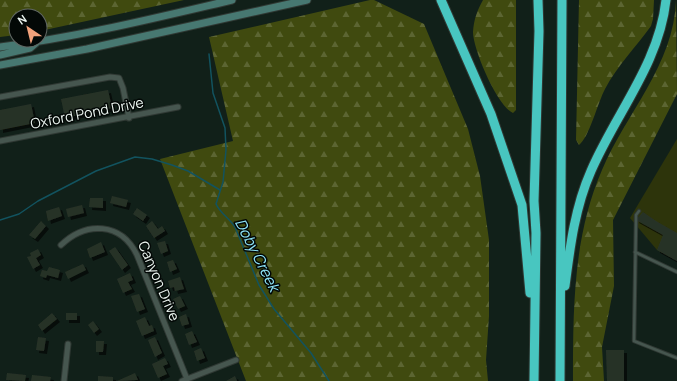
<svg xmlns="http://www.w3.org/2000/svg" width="677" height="381" font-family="Manrope,sans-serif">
  <defs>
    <pattern id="forest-firs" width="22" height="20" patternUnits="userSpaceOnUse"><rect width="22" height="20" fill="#404a0f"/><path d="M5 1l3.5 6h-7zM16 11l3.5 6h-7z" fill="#5c6532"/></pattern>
    <filter id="shadow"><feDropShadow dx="3" dy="3" stdDeviation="0" flood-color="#0009"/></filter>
  </defs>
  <rect width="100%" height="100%" fill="#112019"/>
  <path fill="url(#forest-firs)" d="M 0,0 L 184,0 L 40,31 L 40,16 L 16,16 L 16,35 L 0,37 Z
    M 370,0 L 374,0 L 424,24 L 468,129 L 480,176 L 489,240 L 489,316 L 486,360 L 488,381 L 246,381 L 160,159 L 233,141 L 209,37 Z
    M 483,0 L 516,0 L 516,110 L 513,113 C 497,106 473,49 473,32 C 474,19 477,11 483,0 Z
    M 579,0 L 654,0 L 653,19 L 651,26 C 636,47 617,66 605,89 C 598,102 589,138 579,145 L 576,140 Z
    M 676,0 L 677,94 L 613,220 L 614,286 L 602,347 L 604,381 L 573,381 C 573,309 573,237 602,170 C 626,113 674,65 676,0 Z"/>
  <path fill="#2d340b" d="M 677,139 L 677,261 L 657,250 L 630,218 Z"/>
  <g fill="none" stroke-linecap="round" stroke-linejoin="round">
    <path stroke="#12535f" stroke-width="1.5" d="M 209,54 L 213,93 L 225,128 L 226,150 L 223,182 L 216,204 C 220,213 229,218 235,227 L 259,285 L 274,309 L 311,353 L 329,381
      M 0,220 L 19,214 L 38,201 L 96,171 L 135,157 L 152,159 L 172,165 L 188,171 L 220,190"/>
  </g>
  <path fill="#283227" filter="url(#shadow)" d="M 108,90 L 112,108 L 65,118 L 61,99 Z
    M 31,104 L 35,123 L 0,130 L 0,110 Z
    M 112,196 L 128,200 L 126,207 L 110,203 Z
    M 90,198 L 103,198 L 103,208 L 89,207 Z
    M 82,205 L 84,213 L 68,217 L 66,209 Z
    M 59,207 L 62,216 L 48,221 L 46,211 Z
    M 137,208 L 147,215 L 143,221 L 133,214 Z
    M 643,212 L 656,221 L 677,233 L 677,261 L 657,250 L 663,235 L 636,220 Z
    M 41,221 L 46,226 L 35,239 L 29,235 Z
    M 152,221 L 158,229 L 162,226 L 165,231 L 154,238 L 146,226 Z
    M 165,241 L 168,251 L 161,254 L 157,243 Z
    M 101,242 L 105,252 L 90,258 L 87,249 Z
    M 115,247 L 128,265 L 122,270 L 109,251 Z
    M 38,249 L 41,255 L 36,258 L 40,265 L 33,269 L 27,257 L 31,256 L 30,253 Z
    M 173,260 L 177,269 L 170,272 L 167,262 Z
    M 83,264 L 86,270 L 68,279 L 65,272 Z
    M 49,267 L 60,270 L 58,278 L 47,275 L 46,278 L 40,276 L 42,270 L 47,271 Z
    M 130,273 L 133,280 L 128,282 L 132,289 L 123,293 L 117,279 Z
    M 180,277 L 184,289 L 175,291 L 174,287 L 170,288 L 168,281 Z
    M 139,294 L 145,309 L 137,312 L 131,296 Z
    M 180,296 L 185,306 L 178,309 L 173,299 Z
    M 52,313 L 57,319 L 42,331 L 38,325 Z
    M 66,313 L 77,313 L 77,320 L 66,320 Z
    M 186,314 L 189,324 L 182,326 L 179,317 Z
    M 145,317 L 149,326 L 152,325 L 154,331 L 142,336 L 136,321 Z
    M 93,321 L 99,329 L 94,333 L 88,325 Z
    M 192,331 L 197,342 L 189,345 L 185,334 Z
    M 38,337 L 46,338 L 44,351 L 36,350 Z
    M 155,337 L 162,353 L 155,357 L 148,340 Z
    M 96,341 L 104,341 L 103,352 L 96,352 Z
    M 201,348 L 205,358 L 197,361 L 194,351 Z
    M 606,350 L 624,350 L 624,381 L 607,381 Z
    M 165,358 L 168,364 L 163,366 L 167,374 L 158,378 L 152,364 Z
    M 7,373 L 26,375 L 25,381 L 6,380 Z
    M 135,373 L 138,380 L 117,381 Z
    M 32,375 L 51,377 L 50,381 L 31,381 Z
    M 98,376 L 113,377 L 113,381 L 98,381 Z
    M 235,376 L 237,381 L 226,381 Z"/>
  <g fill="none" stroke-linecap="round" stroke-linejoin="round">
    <defs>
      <path id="lane" d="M 639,211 L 636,215 L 636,222 L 634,341 L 677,358
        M 635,252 L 677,272"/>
      <path id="street" d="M 0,97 L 110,77 L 119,78 L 123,88 L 129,118
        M 0,141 L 178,107
        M 61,245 C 86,221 121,222 137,255 L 187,379
        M 64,381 L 68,344
        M 182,381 L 236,360"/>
      <path id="secondary" d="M 0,47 C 78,37 155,18 232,0
        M 0,55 L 30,48 L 37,42
        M 0,65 L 87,49 L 307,0"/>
      <path id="highway" d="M 441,0 L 491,114 L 522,205 L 530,293
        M 565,286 C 570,247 575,207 591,171 C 616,113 659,64 666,0
        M 534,381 L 536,233 L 534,201 L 539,31 L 538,0
        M 560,381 L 562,0"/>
    </defs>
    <use href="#lane" stroke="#303934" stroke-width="4.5"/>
    <use href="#street" stroke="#303934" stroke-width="7"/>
    <use href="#secondary" stroke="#303934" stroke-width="9"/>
    <use href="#highway" stroke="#303934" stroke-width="11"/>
    <use href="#lane" stroke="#46564f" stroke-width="2.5"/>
    <use href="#street" stroke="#46564f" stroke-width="5"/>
    <use href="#secondary" stroke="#477871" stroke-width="7"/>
    <use href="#highway" stroke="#48c6c0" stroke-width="9"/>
  </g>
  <g text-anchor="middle" stroke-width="3" stroke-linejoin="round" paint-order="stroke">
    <g font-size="14" fill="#edf7f2" stroke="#030806">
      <text transform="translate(87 113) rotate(-11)" y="5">Oxford Pond Drive</text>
      <text transform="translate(159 281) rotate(67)" y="5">Canyon Drive</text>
    </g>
    <g font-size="15" font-style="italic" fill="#8fe6fa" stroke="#030806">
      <text transform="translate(257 255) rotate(63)" y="5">Doby Creek</text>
    </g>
  </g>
  <g transform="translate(28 28) rotate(325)"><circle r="19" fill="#030806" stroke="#616864"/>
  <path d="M0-3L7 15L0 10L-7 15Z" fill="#f1a27b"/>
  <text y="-6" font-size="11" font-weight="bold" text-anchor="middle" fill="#edf7f2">N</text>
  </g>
</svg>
